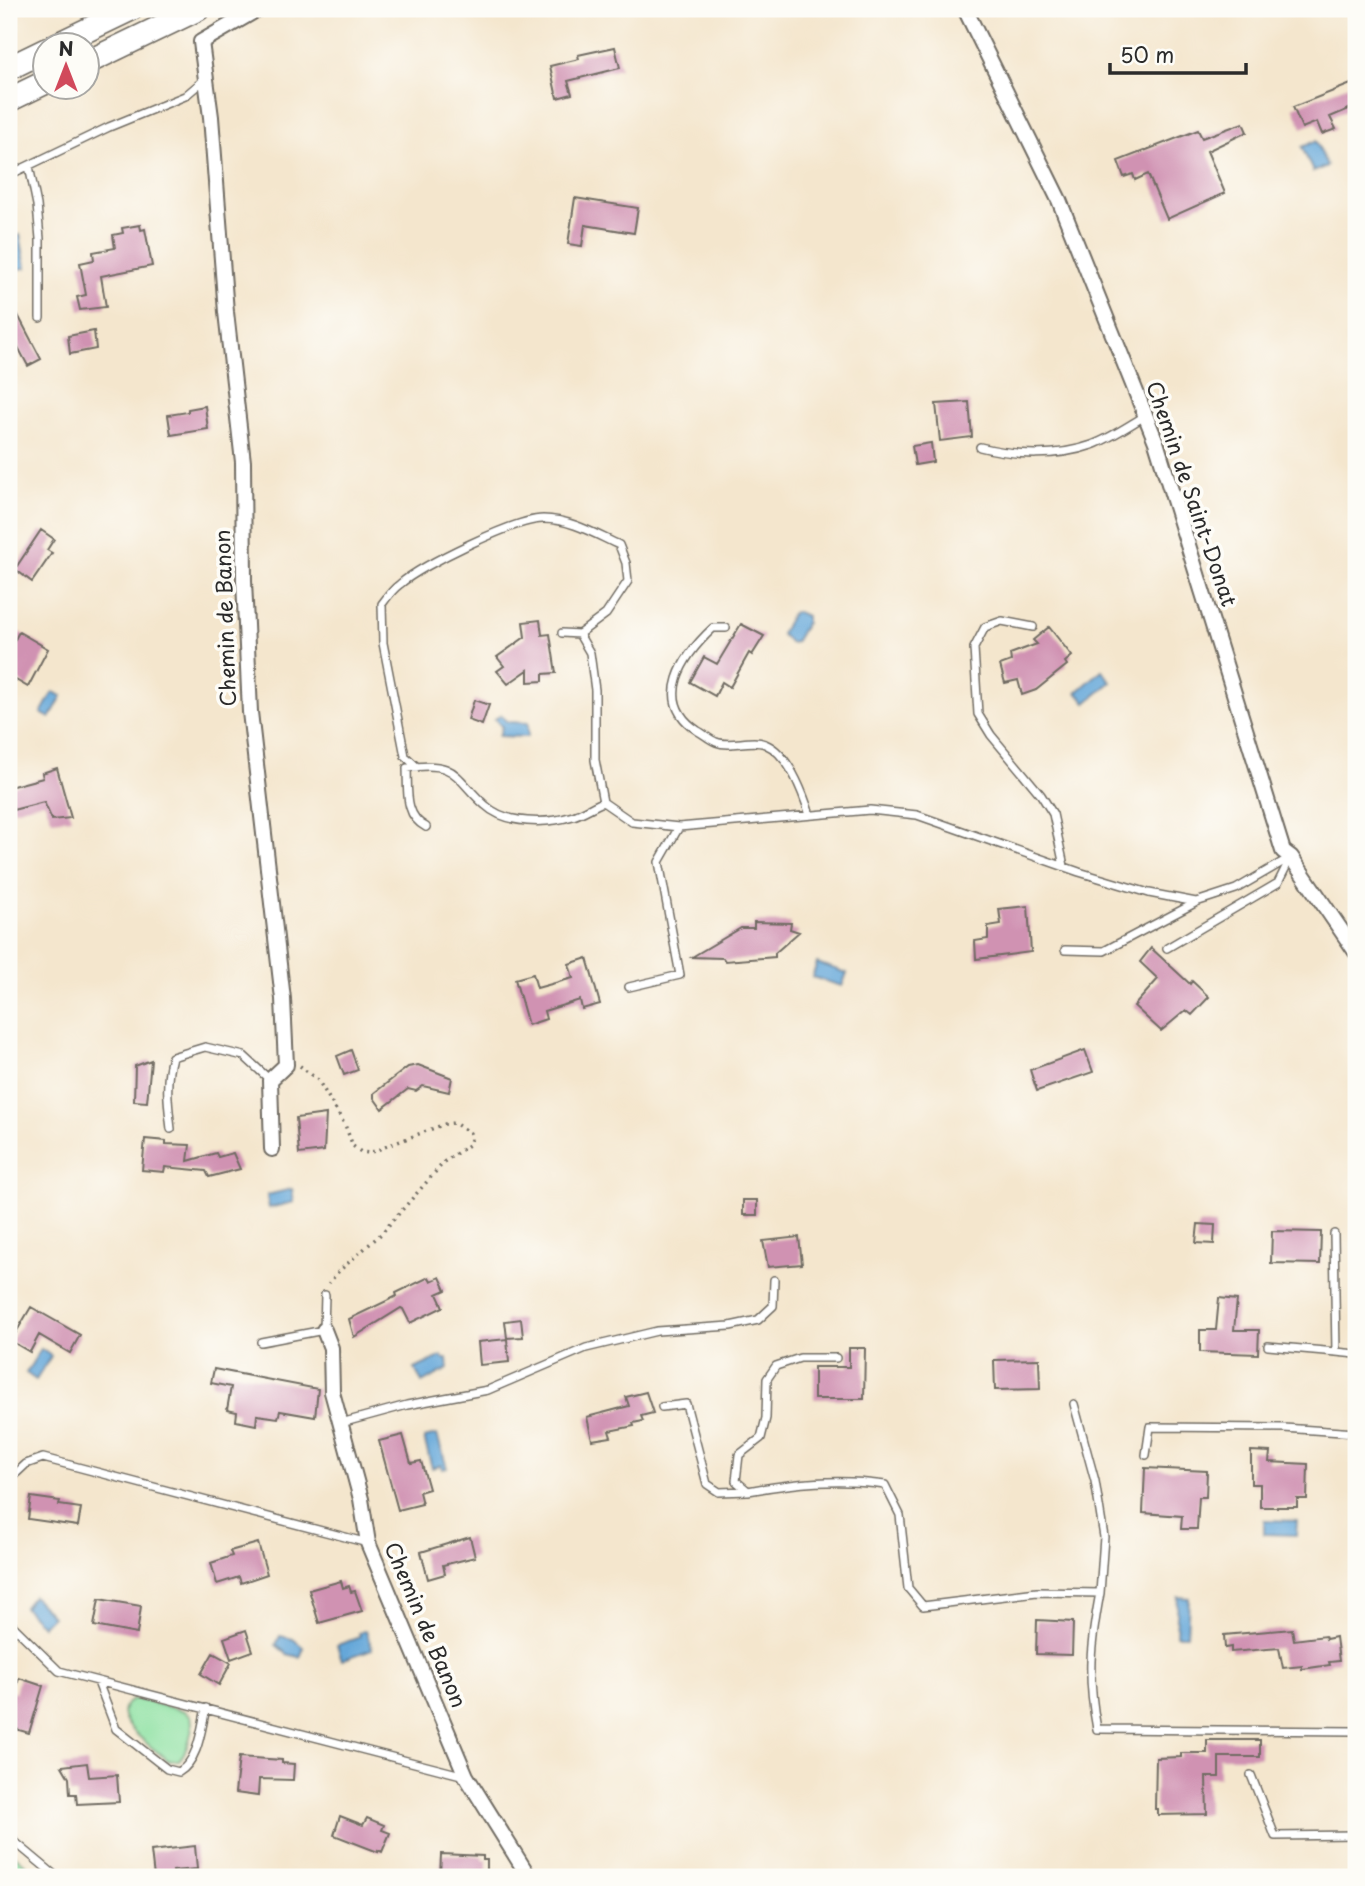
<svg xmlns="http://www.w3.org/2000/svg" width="1365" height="1886" font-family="'Playpen Sans',sans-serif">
  <rect width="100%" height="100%" fill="#fdfcf7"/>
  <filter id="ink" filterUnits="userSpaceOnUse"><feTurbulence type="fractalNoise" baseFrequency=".0143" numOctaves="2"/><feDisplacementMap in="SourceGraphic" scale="14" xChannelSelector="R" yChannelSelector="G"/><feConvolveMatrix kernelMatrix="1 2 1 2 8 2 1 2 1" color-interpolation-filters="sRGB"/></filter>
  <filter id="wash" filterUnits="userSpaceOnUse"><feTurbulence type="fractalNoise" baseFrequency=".00686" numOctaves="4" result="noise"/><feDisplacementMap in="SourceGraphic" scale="28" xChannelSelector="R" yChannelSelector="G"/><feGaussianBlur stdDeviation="1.57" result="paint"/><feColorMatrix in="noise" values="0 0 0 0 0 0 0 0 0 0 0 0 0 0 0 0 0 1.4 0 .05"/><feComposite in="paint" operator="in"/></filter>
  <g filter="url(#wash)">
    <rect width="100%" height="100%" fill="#f4e6cd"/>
    <path fill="#8de1a2" stroke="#5c8666" stroke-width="2" d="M 135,1699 L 185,1711 L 191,1716 C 194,1728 188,1751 179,1760 L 169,1761 C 156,1750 99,1713 135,1699 Z
      M 9,1849 L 9,1850 L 41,1877 L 9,1877 Z"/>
    <path fill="#65a7d9" stroke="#486982" stroke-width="2" d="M 1316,141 L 1327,166 L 1313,172 L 1302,147 Z
      M 20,235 L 26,268 L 9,270 L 9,237 Z
      M 797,612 L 806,616 L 806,623 L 795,642 L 790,643 L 781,634 L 792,613 Z
      M 1102,670 L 1111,682 L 1086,703 L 1077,692 Z
      M 53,692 L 62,696 L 50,718 L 41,713 Z
      M 501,715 L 507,722 L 528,723 L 528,737 L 499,736 L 502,727 L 495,719 Z
      M 817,963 L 847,973 L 842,986 L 812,977 Z
      M 292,1189 L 294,1202 L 269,1208 L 267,1195 Z
      M 41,1349 L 51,1356 L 36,1380 L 26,1373 Z
      M 442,1356 L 443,1359 L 447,1359 L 448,1369 L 422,1383 L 415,1369 Z
      M 437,1435 L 447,1468 L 442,1469 L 441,1465 L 432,1468 L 424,1438 Z
      M 1264,1520 L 1297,1521 L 1296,1535 L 1264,1534 Z
      M 33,1596 L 52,1616 L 42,1626 L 24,1607 Z
      M 1178,1597 L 1189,1598 L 1187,1635 L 1176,1635 Z
      M 366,1630 L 372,1649 L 342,1660 L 337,1645 L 360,1637 L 359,1633 Z
      M 280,1636 L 293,1639 L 304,1648 L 300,1657 L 287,1654 L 276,1645 Z"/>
    <g id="blocks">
      <path fill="#d092b2" d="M 615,47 L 620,68 L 568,81 L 572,94 L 557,98 L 550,66 L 579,59 L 578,55 Z
        M 1356,82 L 1356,106 L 1330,117 L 1336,129 L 1322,134 L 1317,122 L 1302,128 L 1293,107 Z
        M 1243,123 L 1247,132 L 1207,151 L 1225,193 L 1167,219 L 1148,174 L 1135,180 L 1133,174 L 1124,177 L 1118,161 L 1198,130 L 1202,138 Z
        M 575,198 L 638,208 L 634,233 L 585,225 L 582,246 L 568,244 Z
        M 140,225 L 141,230 L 145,229 L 152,266 L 101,276 L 106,307 L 80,310 L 77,297 L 86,295 L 80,263 L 94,260 L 93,252 L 115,248 L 113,235 L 123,233 L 122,228 Z
        M 9,298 L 41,359 L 28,366 L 9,330 Z
        M 94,331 L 96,349 L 70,354 L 68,336 Z
        M 969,402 L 972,437 L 940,441 L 936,404 Z
        M 205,406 L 208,429 L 171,435 L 168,415 L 188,412 L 188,409 Z
        M 931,443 L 933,462 L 915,465 L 912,446 Z
        M 41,530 L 54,539 L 47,550 L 52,553 L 32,582 L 15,569 Z
        M 540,620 L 542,635 L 550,634 L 556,673 L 543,674 L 543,681 L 528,682 L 528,670 L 508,684 L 497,671 L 504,666 L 497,657 L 525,637 L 523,622 Z
        M 741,624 L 764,636 L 752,655 L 749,653 L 730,687 L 722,682 L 715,696 L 690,682 L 704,657 L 717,664 Z
        M 1049,627 L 1072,656 L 1065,662 L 1067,665 L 1036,690 L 1022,695 L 1018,680 L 1005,683 L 1000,665 L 1011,661 L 1010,654 L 1037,644 L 1033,640 Z
        M 19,632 L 48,649 L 28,687 L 9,676 L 9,650 Z
        M 474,700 L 489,705 L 482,725 L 468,720 Z
        M 57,768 L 71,818 L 52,820 L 44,802 L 13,810 L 9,787 L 43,778 L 42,773 Z
        M 1028,906 L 1031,952 L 976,959 L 975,941 L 988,939 L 988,926 L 1001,924 L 999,909 Z
        M 754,922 L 791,923 L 790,929 L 799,932 L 775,953 L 775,957 L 725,961 L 723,958 L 692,957 L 741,928 L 754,928 Z
        M 1151,948 L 1190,984 L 1192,981 L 1209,997 L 1192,1015 L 1186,1010 L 1161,1031 L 1134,1006 L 1158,979 L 1140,962 Z
        M 587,958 L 600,1004 L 582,1009 L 580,1000 L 544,1011 L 546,1019 L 528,1025 L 515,979 L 533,974 L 537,988 L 573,978 L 569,964 Z
        M 351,1050 L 358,1070 L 344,1075 L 337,1056 Z
        M 1085,1050 L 1093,1072 L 1037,1091 L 1030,1070 Z
        M 151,1060 L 147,1102 L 134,1101 L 135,1066 Z
        M 418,1065 L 452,1078 L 449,1092 L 423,1086 L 416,1091 L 408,1089 L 382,1109 L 374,1098 L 374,1093 L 408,1067 Z
        M 326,1114 L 324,1151 L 299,1154 L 296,1118 Z
        M 145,1139 L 166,1141 L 166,1144 L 190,1145 L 188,1161 L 216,1153 L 218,1157 L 233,1153 L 240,1169 L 209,1177 L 206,1171 L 165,1167 L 164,1172 L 142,1170 Z
        M 743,1200 L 757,1200 L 757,1215 L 743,1215 Z
        M 1198,1224 L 1215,1225 L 1214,1244 L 1196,1243 Z
        M 1272,1231 L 1321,1232 L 1320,1264 L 1271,1263 Z
        M 799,1237 L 802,1264 L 768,1267 L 763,1241 Z
        M 429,1277 L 431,1281 L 440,1277 L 446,1290 L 437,1294 L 443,1307 L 410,1323 L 403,1309 L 401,1308 L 354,1337 L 349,1319 L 397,1296 L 396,1293 Z
        M 1219,1298 L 1237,1300 L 1234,1330 L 1259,1330 L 1258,1354 L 1200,1352 L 1200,1330 L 1216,1330 Z
        M 31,1307 L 80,1335 L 70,1353 L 39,1335 L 30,1352 L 11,1341 Z
        M 521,1319 L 523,1337 L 507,1338 L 505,1321 Z
        M 507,1339 L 509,1362 L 480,1365 L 478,1342 Z
        M 849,1348 L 865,1348 L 864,1399 L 814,1399 L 814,1367 L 849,1367 Z
        M 1039,1359 L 1040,1389 L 995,1390 L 994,1360 Z
        M 214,1369 L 318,1389 L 315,1417 L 280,1411 L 278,1418 L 257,1415 L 256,1425 L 236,1421 L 237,1412 L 227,1410 L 231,1387 L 211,1383 Z
        M 646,1392 L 653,1413 L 641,1416 L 643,1421 L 633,1423 L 634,1426 L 609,1431 L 611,1437 L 592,1440 L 587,1417 L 629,1406 L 626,1397 Z
        M 403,1435 L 411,1463 L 421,1461 L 429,1489 L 419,1492 L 422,1504 L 398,1510 L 379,1441 Z
        M 1251,1451 L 1270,1452 L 1269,1462 L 1308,1464 L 1307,1499 L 1297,1499 L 1297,1507 L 1260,1507 L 1260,1484 L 1251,1484 Z
        M 1145,1468 L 1207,1471 L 1206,1497 L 1199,1497 L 1197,1529 L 1181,1529 L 1182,1516 L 1143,1513 Z
        M 31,1497 L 60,1501 L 59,1505 L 81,1508 L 78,1526 L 28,1519 Z
        M 470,1537 L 475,1557 L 443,1565 L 445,1574 L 428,1579 L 421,1552 Z
        M 258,1543 L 267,1574 L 241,1583 L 239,1577 L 217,1584 L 211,1563 L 232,1556 L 230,1551 Z
        M 341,1581 L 343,1588 L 349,1586 L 351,1592 L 355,1591 L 362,1611 L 319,1623 L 309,1590 Z
        M 99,1599 L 141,1606 L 137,1634 L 94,1626 Z
        M 1037,1620 L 1073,1622 L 1072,1655 L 1036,1654 Z
        M 1292,1629 L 1294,1640 L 1325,1636 L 1326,1639 L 1336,1637 L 1339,1661 L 1329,1662 L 1330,1665 L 1302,1669 L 1302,1666 L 1283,1668 L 1279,1648 L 1231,1652 L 1231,1647 L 1225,1648 L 1224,1635 Z
        M 246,1630 L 253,1651 L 231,1659 L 224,1638 Z
        M 213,1653 L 231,1663 L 219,1685 L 201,1674 Z
        M 19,1678 L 43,1686 L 29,1733 L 9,1727 L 9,1691 L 15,1693 Z
        M 1207,1740 L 1260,1740 L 1260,1757 L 1219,1757 L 1219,1777 L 1206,1777 L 1207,1814 L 1158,1815 L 1158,1809 L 1155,1809 L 1156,1758 L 1181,1757 L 1181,1753 L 1207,1753 Z
        M 239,1757 L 282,1760 L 282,1763 L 294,1764 L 293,1780 L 259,1779 L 258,1796 L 235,1793 Z
        M 87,1763 L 89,1777 L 117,1775 L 119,1802 L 77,1804 L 76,1794 L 70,1794 L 69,1778 L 62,1766 Z
        M 340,1816 L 363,1825 L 367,1818 L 384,1825 L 382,1830 L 390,1833 L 382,1852 L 378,1850 L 378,1852 L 334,1835 Z
        M 195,1846 L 197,1869 L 173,1871 L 174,1877 L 154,1877 L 151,1851 Z
        M 441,1854 L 483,1856 L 483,1860 L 487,1860 L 487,1877 L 440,1877 Z"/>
    </g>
  </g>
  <g filter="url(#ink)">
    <use href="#blocks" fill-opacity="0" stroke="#716c64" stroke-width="2"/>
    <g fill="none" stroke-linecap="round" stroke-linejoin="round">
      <defs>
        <path id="service" d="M 29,166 L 37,205 L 40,239 L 40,318
          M 9,175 L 109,127 L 185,96 L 205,79
          M 980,447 C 1015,456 1058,457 1092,445 C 1111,438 1128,426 1145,416
          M 1033,627 L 1002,621 L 985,627 L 974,648 L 978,714 L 991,735 L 1041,795 L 1053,814 L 1064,866
          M 726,628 L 713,628 C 683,656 652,701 698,731 C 704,734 710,740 716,742 C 731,748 751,738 765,744 C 788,753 803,793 810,815
          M 562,633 L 579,634 L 590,653 L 595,690 L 595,760 L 603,802 L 632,822 L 679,827
          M 417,767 L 405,756 L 383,643 L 382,604 C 387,597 393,589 400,584 C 422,565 515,519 543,519 C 570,519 595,534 619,545 L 626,563 L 628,581 L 606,614 L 579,634
          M 426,827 C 404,816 408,790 407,768 C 457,760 454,777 485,805 C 506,825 547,824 573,816 C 583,813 593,806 603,802
          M 1167,948 L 1278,883 L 1291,857
          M 1065,950 L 1104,951 L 1195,903
          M 629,987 L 680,975 L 659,862 L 679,827 L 870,810 L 917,815 L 1079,872 L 1149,893 L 1196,902 L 1236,889 L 1291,857
          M 171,1129 C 168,1104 165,1081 172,1057 L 205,1047 L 244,1056 L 270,1080
          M 1334,1234 L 1336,1352 L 1356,1354
          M 261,1342 L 324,1330 L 325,1295
          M 1268,1346 L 1336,1352
          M 836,1358 L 800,1358 L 776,1366 L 767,1379 L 766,1418 L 761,1438 L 739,1455 L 736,1481 L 748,1491 C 794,1483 838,1478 885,1485 L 900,1515 L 908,1588 L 923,1606 L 1037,1592 L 1100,1593 L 1104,1537 L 1095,1481 L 1074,1404
          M 662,1407 L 686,1404 L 707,1484 L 719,1492 L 748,1491
          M 341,1423 L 407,1405 L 488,1390 L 586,1348 L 657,1331 L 730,1326 L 758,1320 L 773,1306 L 774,1280
          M 1146,1455 L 1150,1427 L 1284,1428 L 1356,1433
          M 9,1480 L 26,1464 L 43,1458 L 368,1543
          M 1100,1593 C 1090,1646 1087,1676 1097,1729 L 1356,1731
          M 9,1622 L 59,1671 L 465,1776
          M 98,1682 L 116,1729 L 167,1769 L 179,1772 C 199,1760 201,1729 206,1708
          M 1251,1775 L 1275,1836 L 1356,1835
          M 9,1837 L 57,1877"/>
        <path id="minor" d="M 258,9 L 201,42 L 211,117 L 226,312 L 243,462 L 244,581 L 250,712 L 283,999 L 286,1065 L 270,1080 L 272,1149
          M 965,9 L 1059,200 L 1156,442 L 1283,851 L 1291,857 L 1356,952
          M 324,1330 L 331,1348 L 332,1392 L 361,1499 L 368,1543 L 466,1776 L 529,1877"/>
        <path id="trunk" d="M 54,46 L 131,9
          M 88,62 L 198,9
          M 9,68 L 46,50
          M 9,100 L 46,82"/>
      </defs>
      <use href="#service" stroke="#716c64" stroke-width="10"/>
      <use href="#minor" stroke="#716c64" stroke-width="18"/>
      <use href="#trunk" stroke="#716c64" stroke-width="26"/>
      <path stroke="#716c64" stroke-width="3.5" stroke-dasharray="2 5" stroke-linecap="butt" d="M 300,1066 L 318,1080 L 345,1125 L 353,1146 L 361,1152 L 369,1153 L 445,1124 L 454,1123 L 470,1133 L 471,1139 L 469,1145 L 445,1161 L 381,1234 L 339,1271 L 329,1283"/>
      <use href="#service" stroke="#fff" stroke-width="7"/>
      <use href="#minor" stroke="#fff" stroke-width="14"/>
      <use href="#trunk" stroke="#fff" stroke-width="23"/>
    </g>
  </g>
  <g text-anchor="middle" stroke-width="7" stroke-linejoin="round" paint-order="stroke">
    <g font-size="21" fill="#2b2b2b" stroke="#fdfcf7">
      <text transform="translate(1191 494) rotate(71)" y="7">Chemin de Saint-Donat</text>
      <text transform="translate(226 618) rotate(-92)" y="7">Chemin de Banon</text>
      <text transform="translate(425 1625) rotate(67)" y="7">Chemin de Banon</text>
    </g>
  </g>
  <rect width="1365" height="1886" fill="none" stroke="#fdfcf7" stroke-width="35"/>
  <g transform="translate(66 66)"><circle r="33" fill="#fdfcf7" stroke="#a9a8a5" stroke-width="2"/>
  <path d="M0-5L12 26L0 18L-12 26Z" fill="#d1495b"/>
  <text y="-10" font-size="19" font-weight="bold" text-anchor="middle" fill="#2b2b2b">N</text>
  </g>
  <path d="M1110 63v10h136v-10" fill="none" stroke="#2b2b2b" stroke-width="3.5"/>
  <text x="1120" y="63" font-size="21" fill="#2b2b2b" stroke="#fdfcf7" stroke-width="5" paint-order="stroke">50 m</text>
</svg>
